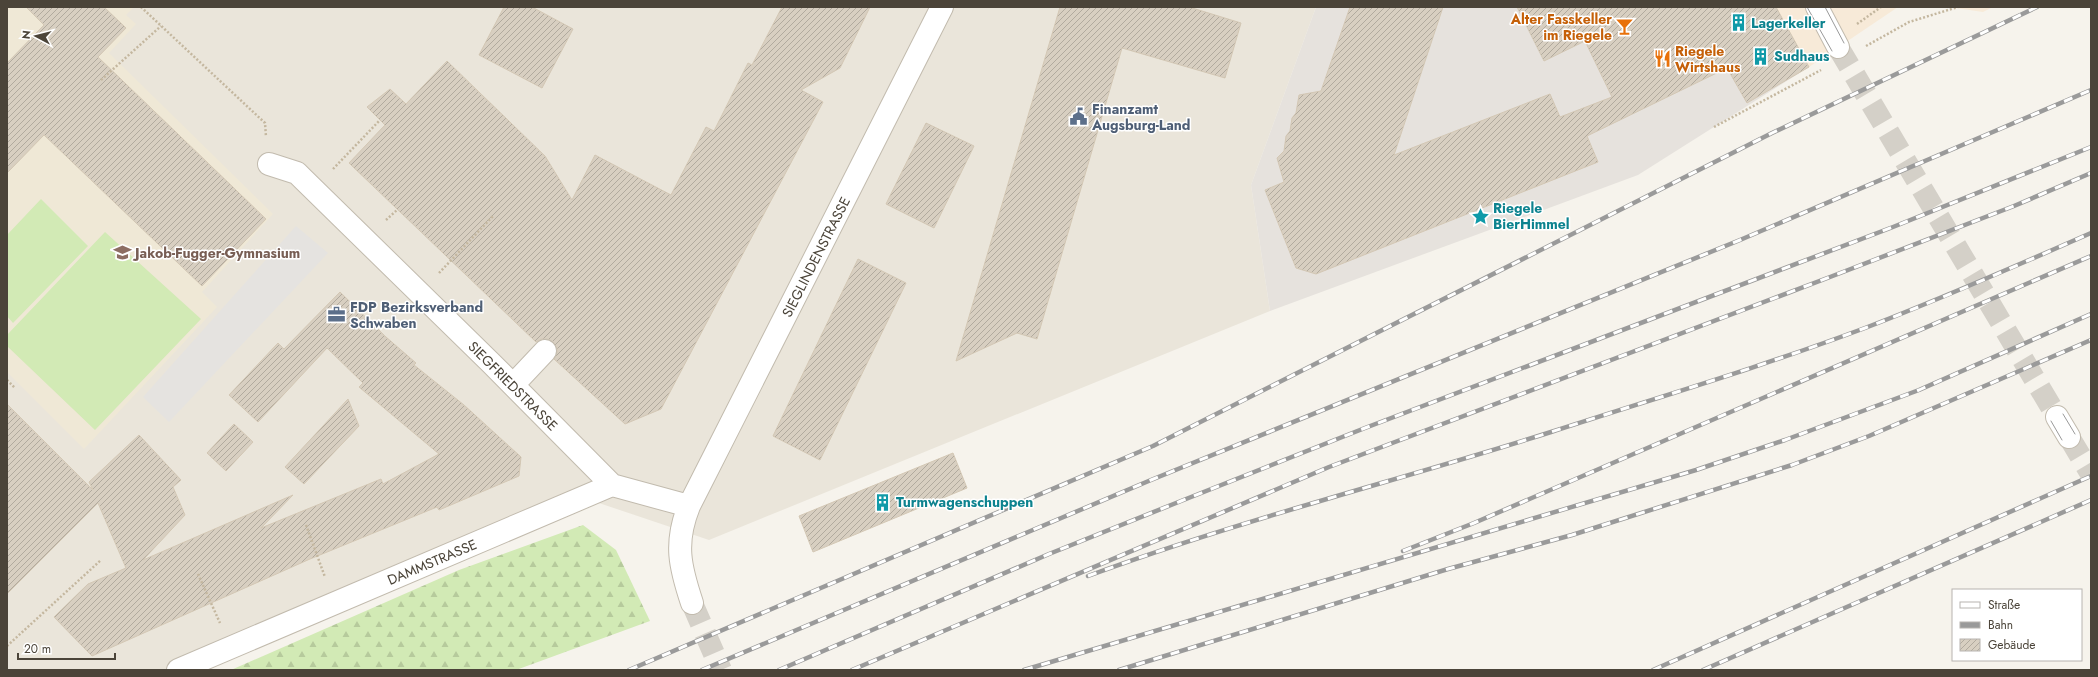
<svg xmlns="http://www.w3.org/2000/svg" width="2098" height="677" font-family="Jost,sans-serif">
  <defs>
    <pattern id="forest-firs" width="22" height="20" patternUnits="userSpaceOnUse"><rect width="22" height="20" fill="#d2eab5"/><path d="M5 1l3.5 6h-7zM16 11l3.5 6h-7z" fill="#b6ca9c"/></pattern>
    <pattern id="building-hatch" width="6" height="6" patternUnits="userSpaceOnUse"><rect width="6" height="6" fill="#d8cfc1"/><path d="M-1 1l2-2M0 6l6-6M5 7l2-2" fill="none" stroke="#b1aa9e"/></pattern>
  </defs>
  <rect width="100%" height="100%" fill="#f6f3ec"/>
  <path fill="#eae5da" d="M 7,7 L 1316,7 L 1251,185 L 1270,311 L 709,540 L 587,499 L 190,670 L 7,670 Z"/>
  <path fill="#f7ead8" d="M 1776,7 L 1898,7 L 1809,67 Z
    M 1949,7 L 1993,7 L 1983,12 Z"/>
  <path fill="#e6e2dd" d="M 1316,7 L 1776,7 L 1809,67 L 1638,175 L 1270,311 L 1251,185 Z"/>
  <path fill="#efe8d6" d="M 7,7 L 134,7 L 126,15 L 136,24 L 109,53 L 273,214 L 202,292 L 217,307 L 84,449 L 7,372 Z"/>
  <path fill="url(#forest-firs)" d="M 583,525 L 616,550 L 650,621 L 516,670 L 231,670 L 459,570 Z"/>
  <path fill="#d2eab5" d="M 41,199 L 88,246 L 13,323 L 7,316 L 7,235 Z
    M 105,232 L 201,319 L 95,430 L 7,346 L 7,335 Z"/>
  <path fill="#e5e3e0" d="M 296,226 L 328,253 L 169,422 L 143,397 Z"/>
  <path fill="url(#building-hatch)" stroke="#d3c7b4" d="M 26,7 L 104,7 L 126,28 L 98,57 L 266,219 L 202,286 L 44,135 L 7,173 L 7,63 L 44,25 Z
    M 504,7 L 532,7 L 573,29 L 542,88 L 479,55 Z
    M 782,7 L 870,7 L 840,68 L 801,90 L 823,102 L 661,409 L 625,424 L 554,359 L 557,353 L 557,348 L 553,342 L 547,339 L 542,339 L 536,342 L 349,163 L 385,125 L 367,107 L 390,89 L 406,104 L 447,61 L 545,156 L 572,200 L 595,155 L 671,195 L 706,127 L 714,131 L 748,63 L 752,65 Z
    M 1060,7 L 1189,7 L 1241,23 L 1225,78 L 1122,48 L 1037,339 L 1017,333 L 956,361 Z
    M 1350,7 L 1443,7 L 1394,155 L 1550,94 L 1560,117 L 1612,97 L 1585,41 L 1544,61 L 1517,7 L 1776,7 L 1809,67 L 1747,103 L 1727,68 L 1587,136 L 1598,162 L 1316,274 L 1296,268 L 1265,190 L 1284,182 L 1277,158 L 1284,151 L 1286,136 L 1290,131 L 1292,118 L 1296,113 L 1299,95 L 1321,91 Z
    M 926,123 L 974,146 L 934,228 L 886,204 Z
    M 858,259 L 906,283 L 820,460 L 773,436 Z
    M 340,292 L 386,337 L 416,363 L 414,365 L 464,405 L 521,457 L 519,476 L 439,510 L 437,507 L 310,559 L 92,656 L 54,617 L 88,584 L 126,568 L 98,503 L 7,594 L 7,404 L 93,490 L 89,482 L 139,435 L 181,480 L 173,487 L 185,515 L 143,560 L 293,495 L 261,528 L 381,479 L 383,484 L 439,454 L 359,387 L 363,383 L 327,348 L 258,422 L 229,395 L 278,343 L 284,349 Z
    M 348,399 L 359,426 L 304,484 L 285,467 Z
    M 234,424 L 253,442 L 226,471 L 207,453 Z
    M 953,453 L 967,488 L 813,552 L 799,516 Z"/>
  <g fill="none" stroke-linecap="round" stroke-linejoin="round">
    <path stroke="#d4d0c8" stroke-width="22" stroke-dasharray="22 11" stroke-linecap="butt" d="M 1838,47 L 2057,417
      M 2069,437 L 2091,474
      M 692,603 L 721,670"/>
    <defs>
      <path id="minor" d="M 1817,7 L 1838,47
        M 269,164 L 297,173 L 303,179 L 491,363 L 612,485
        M 513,385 L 545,351
        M 2057,417 L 2069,437
        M 692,603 C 680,567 674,543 689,506 L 942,7
        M 178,670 L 612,485 L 689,506"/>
    </defs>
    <use href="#minor" stroke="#c2bbae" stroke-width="24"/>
    <path stroke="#c4b79f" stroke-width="2.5" stroke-dasharray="2 2" stroke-linecap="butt" d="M 141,7 L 265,123 L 266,137
      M 1857,24 L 1881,7
      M 1866,46 L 1909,22 L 1958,7
      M 101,80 L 161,26
      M 1714,127 L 1821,70
      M 333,169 L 380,120
      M 386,220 L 397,210
      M 439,273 L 494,215
      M 7,380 L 15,388
      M 306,525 L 325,577
      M 198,574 L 220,623
      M 7,646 L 101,560"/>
    <use href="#minor" stroke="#fff" stroke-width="22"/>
    <path stroke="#9a9a9a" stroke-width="1" d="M 1807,7 L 1832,51
      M 1825,7 L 1844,43
      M 2063,414 L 2075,434
      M 2051,421 L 2062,440"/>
    <defs>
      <path id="rail" d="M 1403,551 L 1474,523 L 2091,256
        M 1088,576 C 1240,520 1397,481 1551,432 C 1656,398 1761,367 1865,328 C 1941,299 2016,266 2091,233
        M 629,670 L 1153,446 L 1772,133 L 2037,7
        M 702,670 L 1151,480 L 1740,240 L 2091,90
        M 779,670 L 1049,554 L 1181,501 L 1365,428 L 1893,227 L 2091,147
        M 852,670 L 1329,467 L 1830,277 L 2014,206 L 2091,173
        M 1024,670 L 1696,470 L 1785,440 L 1919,390 L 2091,314
        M 1119,670 L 1448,569 L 1572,535 L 1792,465 L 1869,436 L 2091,340
        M 1653,670 L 2091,476
        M 1703,670 L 2091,500"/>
    </defs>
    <use href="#rail" stroke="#9a9a9a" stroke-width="4.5"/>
    <use href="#rail" stroke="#fff" stroke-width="3" stroke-dasharray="9" stroke-linecap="butt"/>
  </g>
  <defs>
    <symbol id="building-bare" viewBox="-9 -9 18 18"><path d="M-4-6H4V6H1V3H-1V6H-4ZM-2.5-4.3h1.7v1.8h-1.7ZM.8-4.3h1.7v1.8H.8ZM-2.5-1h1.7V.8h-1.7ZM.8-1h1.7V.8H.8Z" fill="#0f9aa8" stroke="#fff" stroke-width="2.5" paint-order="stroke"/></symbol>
    <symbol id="bar-bare" viewBox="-9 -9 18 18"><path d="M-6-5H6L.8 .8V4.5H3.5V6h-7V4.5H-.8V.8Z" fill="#e8710a" stroke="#fff" stroke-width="2.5" paint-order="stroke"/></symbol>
    <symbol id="restaurant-bare" viewBox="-9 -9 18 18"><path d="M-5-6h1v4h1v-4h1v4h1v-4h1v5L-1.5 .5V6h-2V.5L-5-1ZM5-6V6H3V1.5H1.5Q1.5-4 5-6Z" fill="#e8710a" stroke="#fff" stroke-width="2.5" paint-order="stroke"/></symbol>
    <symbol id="civic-bare" viewBox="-9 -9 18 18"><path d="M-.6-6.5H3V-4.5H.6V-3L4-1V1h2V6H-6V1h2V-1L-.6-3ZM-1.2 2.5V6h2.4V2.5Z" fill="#5c6f8a" stroke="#fff" stroke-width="2.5" paint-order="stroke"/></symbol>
    <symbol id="sight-bare" viewBox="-9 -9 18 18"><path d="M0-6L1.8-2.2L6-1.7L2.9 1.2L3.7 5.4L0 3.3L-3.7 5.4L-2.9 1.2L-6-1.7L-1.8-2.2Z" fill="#0f9aa8" stroke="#fff" stroke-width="2.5" paint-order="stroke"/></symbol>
    <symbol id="school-bare" viewBox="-9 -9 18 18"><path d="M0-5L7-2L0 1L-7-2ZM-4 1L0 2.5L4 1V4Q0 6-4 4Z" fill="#8d6e63" stroke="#fff" stroke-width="2.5" paint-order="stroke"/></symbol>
    <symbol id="office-bare" viewBox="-9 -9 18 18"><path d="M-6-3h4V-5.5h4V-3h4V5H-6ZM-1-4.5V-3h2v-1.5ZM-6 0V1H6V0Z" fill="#5c6f8a" stroke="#fff" stroke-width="2.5" paint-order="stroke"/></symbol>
  </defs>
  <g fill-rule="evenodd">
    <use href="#building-bare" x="1726" y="10" width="25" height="25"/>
    <use href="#bar-bare" x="1612" y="14" width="25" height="25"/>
    <use href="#building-bare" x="1748" y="44" width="25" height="25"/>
    <use href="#restaurant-bare" x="1650" y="46" width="25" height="25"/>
    <use href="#civic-bare" x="1066" y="104" width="25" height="25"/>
    <use href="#sight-bare" x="1468" y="204" width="25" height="25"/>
    <use href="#school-bare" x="110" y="240" width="25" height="25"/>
    <use href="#office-bare" x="324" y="302" width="25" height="25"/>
    <use href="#building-bare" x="870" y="490" width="25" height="25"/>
  </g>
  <g text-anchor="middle" stroke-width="3" stroke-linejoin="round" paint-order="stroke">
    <g font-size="14" font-weight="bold" fill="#c56008" stroke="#fff" text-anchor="end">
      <text x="1612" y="24">Alter Fasskeller<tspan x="1612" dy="16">im Riegele</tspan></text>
      <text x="1675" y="56" text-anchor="start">Riegele<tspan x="1675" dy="16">Wirtshaus</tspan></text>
    </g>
    <g font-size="14" font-weight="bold" fill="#0d838f" stroke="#fff" text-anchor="start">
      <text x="1751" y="28">Lagerkeller</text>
      <text x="1774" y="61">Sudhaus</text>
      <text x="1493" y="213">Riegele<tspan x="1493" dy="16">BierHimmel</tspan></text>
      <text x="896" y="507">Turmwagenschuppen</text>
    </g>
    <g font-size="14" font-weight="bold" fill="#4e5e75" stroke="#fff" text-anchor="start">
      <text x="1092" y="114">Finanzamt<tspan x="1092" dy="16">Augsburg-Land</tspan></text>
      <text x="350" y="312">FDP Bezirksverband<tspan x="350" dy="16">Schwaben</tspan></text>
    </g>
    <g font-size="14" font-weight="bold" fill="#785e54" stroke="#fff" text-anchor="start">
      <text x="135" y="258">Jakob-Fugger-Gymnasium</text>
    </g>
    <g font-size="14" fill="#4b4439" stroke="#fff">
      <text transform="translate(816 257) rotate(-63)" y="5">SIEGLINDENSTRASSE</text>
      <text transform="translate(513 386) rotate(45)" y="5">SIEGFRIEDSTRASSE</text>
      <text transform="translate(432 562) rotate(-23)" y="5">DAMMSTRASSE</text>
    </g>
  </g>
  <rect width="2098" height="677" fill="none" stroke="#4b4439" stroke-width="16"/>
  <rect x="1952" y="589" width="130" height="72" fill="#ffffff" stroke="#b7b4b0"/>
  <rect x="1960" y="602" width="20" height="6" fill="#ffffff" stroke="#b7b4b0"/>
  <text x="1988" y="609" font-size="12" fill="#4b4439">Straße</text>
  <rect x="1960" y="622" width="20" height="6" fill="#9a9a9a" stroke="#b7b4b0"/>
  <text x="1988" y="629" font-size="12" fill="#4b4439">Bahn</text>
  <rect x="1960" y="639" width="20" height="12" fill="url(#building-hatch)" stroke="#b7b4b0"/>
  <text x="1988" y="649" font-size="12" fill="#4b4439">Gebäude</text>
  <g transform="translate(36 36) rotate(277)" stroke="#ffffff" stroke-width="3" paint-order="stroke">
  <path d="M0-3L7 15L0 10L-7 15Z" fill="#4b4439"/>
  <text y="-6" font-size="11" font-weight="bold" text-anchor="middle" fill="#4b4439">N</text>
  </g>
  <path d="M18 653v6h97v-6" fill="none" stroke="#4b4439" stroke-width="2"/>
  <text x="24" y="653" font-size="12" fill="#4b4439" stroke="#ffffff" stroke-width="3" paint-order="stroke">20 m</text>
</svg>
